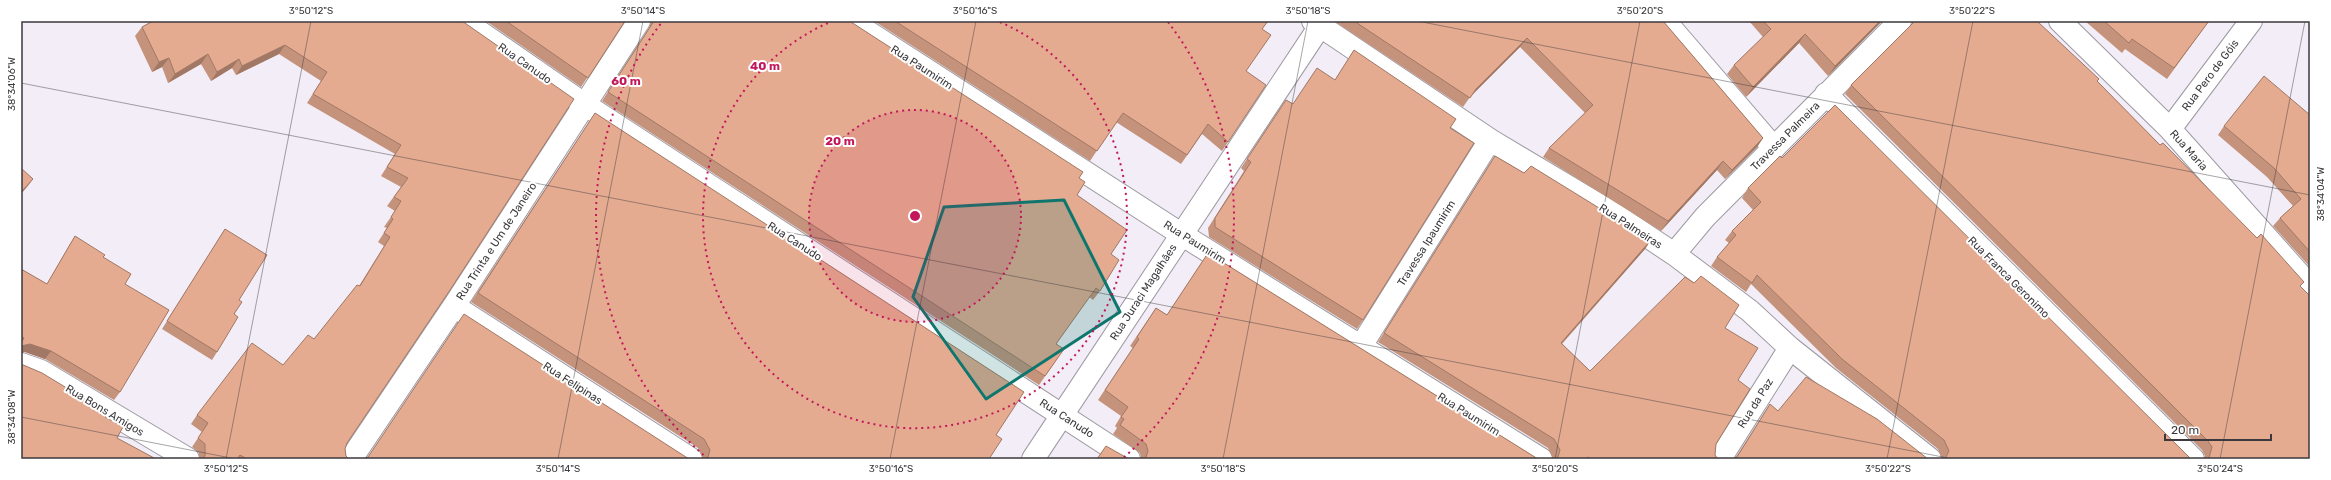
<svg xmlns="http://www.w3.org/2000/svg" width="2331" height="480" font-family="Rubik,sans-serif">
  <rect width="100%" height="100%" fill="#f2edf6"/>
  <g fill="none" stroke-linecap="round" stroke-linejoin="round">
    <defs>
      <path id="minor" d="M 464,21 L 584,104 L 1129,459
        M 851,21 L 1181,234 L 1541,459
        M 1313,21 L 1490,140 L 1614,214 L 1674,254 L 1750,311 L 1790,348 L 1930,459
        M 1665,21 L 1774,148
        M 2060,21 L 2170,129 L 2310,286
        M 1826,94 L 2193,459
        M 2170,129 L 2251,21
        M 1674,254 L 1705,217 L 1900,21
        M 454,306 L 691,459
        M 1361,346 L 1490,140
        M 21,364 L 41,371 L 188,459
        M 351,459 L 454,306 L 639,21
        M 1033,459 L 1320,26
        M 1720,459 L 1790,348"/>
    </defs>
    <use href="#minor" stroke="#9d99a1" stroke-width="24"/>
    <use href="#minor" stroke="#fff" stroke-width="22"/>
  </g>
  <path fill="#c5937c" d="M 151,21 L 462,21 L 345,449 L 346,456 L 349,459 L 199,459 L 199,453 L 192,447 L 202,432 L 191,424 L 197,415 L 283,365 L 314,339 L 359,286 L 384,246 L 378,242 L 387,228 L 384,227 L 395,211 L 387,206 L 401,187 L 381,176 L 395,154 L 307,103 L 321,81 L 279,54 L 236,75 L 232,68 L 211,81 L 201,64 L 168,83 L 162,67 L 152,72 L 135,36 L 142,27 L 150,23 Z
    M 486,21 L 625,21 L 581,87 Z
    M 651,21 L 850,21 L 851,22 L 1079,178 L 1077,195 L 1111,254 L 1100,291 L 1093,300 L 1089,297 L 1056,344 L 1064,349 L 1039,385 L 602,101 L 649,28 Z
    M 874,21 L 1268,21 L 1262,29 L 1246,71 L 1228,142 L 1222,151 L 1202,134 L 1181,164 L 1116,122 L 1090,161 Z
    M 1334,21 L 1663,21 L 1763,138 L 1757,147 L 1725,179 L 1717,170 L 1661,231 L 1543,157 L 1549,148 L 1585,113 L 1520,47 L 1470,97 L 1463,107 Z
    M 1749,21 L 1882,21 L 1828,76 L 1799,43 L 1746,97 L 1727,74 L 1734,65 L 1763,37 Z
    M 1912,21 L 2037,21 L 2301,287 L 2310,459 L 2204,459 L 2205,456 L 2202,450 L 1845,94 L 1851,85 L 1912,24 Z
    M 2085,21 L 2209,21 L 2167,79 L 2125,49 L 2122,53 Z
    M 1354,50 L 1450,128 L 1363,320 L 1357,329 L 1209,237 L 1208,228 L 1244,171 L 1241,168 L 1280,109 L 1293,104 L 1335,80 Z
    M 595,113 L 996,435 L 703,459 L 698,448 L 471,302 Z
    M 2310,115 L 2310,267 L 2273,226 L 2280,218 L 2293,206 L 2267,177 L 2218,135 L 2224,126 Z
    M 1495,156 L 1524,173 L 1651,240 L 1645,249 L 1562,344 L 1590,371 L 1725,328 L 1738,380 L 1716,444 L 1715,455 L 1718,459 L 1553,459 L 1548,448 L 1378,342 L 1489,165 Z
    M 1782,158 L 2191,459 L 1942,459 L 1938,449 L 1836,368 L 1751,284 L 1746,292 L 1711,266 L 1717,257 L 1729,243 L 1725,240 L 1732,231 L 1753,210 L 1742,198 L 1748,188 Z
    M 225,229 L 239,300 L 234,314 L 217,352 L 212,360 L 162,329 Z
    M 75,236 L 103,257 L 125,284 L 120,392 L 114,400 L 45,359 L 25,352 L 21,353 L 21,269 L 47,284 L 70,244 Z
    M 1208,253 L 1538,459 L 1141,459 L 1140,453 L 1113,434 L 1117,428 L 1115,426 L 1121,416 L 1098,400 L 1133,348 L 1130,346 L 1156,308 L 1167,315 Z
    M 1770,404 L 1778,411 L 1928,459 L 1736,457 Z"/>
  <path fill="#a07865" d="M 1880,21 L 1882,21 L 1828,76 L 1835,66 Z
    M 1805,34 L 1799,43 L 1746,97 L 1753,87 Z
    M 1527,38 L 1520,47 L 1469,98 L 1476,89 Z
    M 285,45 L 279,54 L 236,75 L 242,66 Z
    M 208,54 L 201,64 L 168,83 L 175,74 Z
    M 169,58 L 162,67 L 152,72 L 159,62 Z
    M 239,59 L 232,68 L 211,81 L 217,72 Z
    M 1763,138 L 1757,147 L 1725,179 L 1732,170 Z
    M 1723,161 L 1717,170 L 1661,231 L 1668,221 Z
    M 33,179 L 27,187 L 21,194 L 21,192 Z
    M 1651,240 L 1645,249 L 1554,352 L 1561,343 Z
    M 30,344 L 51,351 L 45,359 L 25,352 L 21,353 L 21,346 Z"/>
  <path fill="#e5ab90" stroke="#a07865" d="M 153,21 L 462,21 L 574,99 L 450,290 L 347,443 L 345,449 L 346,456 L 349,459 L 247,459 L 240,455 L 237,459 L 202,459 L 205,456 L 205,444 L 198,438 L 208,423 L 197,415 L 252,343 L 283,365 L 308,335 L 314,339 L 357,285 L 360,286 L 390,237 L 384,233 L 393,219 L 391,217 L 401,201 L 394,197 L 408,178 L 387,167 L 401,145 L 313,94 L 327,72 L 285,45 L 242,66 L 239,59 L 217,72 L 208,54 L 175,74 L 169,58 L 159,62 L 142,27 Z
    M 506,21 L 625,21 L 588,78 Z
    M 654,21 L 850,21 L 851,22 L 1083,172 L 1079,178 L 1085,182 L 1077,195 L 1127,230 L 1111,254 L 1119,260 L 1100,291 L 1096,288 L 1056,344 L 1064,349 L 1045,376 L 608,92 Z
    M 895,21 L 1268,21 L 1262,29 L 1271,35 L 1246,71 L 1266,85 L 1228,142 L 1208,124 L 1187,155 L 1123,113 L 1097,151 Z
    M 1354,21 L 1663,21 L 1763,138 L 1732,170 L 1723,161 L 1668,221 L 1549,148 L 1593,105 L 1527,38 L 1476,89 L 1470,98 Z
    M 1763,21 L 1880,21 L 1835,66 L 1805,34 L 1753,87 L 1734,65 L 1771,29 Z
    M 1915,21 L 2037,21 L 2099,79 L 2097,81 L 2160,145 L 2163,143 L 2257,238 L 2261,234 L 2304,282 L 2300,286 L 2310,296 L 2310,459 L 2207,459 L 2209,458 L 2212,447 L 2208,441 L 1851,85 Z
    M 2104,21 L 2209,21 L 2174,68 L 2132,39 L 2129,43 Z
    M 1354,50 L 1456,119 L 1450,128 L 1474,143 L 1363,320 L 1215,227 L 1215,218 L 1251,162 L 1247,159 L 1286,100 L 1293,104 L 1317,68 L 1335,80 Z
    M 2264,76 L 2310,115 L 2310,252 L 2280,218 L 2301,199 L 2274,168 L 2224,126 Z
    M 1835,105 L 2191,459 L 1944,459 L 1946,457 L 1949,451 L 1944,440 L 1842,359 L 1757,275 L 1752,283 L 1717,257 L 1736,235 L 1732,231 L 1761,202 L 1748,188 L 1780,156 L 1782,158 Z
    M 595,113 L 1024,392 L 996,435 L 1002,439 L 989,459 L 704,459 L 708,457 L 710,450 L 704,439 L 478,293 Z
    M 1495,156 L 1524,173 L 1531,166 L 1651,240 L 1561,343 L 1590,371 L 1685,277 L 1694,283 L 1701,276 L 1739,305 L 1725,328 L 1758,348 L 1738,380 L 1750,389 L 1716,444 L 1715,455 L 1718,459 L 1591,459 L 1588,457 L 1586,459 L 1554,459 L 1558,457 L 1560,450 L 1554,439 L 1384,333 Z
    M 21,168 L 33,179 L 21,192 Z
    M 225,229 L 267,255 L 239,300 L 242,302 L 234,314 L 238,317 L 217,352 L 167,321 Z
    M 75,236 L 105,255 L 103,257 L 131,274 L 125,284 L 169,310 L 120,392 L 51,351 L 30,344 L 21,346 L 21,343 L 24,338 L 21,336 L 21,269 L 47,284 Z
    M 1208,253 L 1538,459 L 1143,459 L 1146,457 L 1148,451 L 1146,444 L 1120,425 L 1124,419 L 1121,417 L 1128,407 L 1105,390 L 1139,339 L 1137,337 L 1156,308 L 1167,315 Z
    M 464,314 L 689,459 L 363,459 L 368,457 Z
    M 21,364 L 42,373 L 108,413 L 105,417 L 123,427 L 117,438 L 156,459 L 21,459 Z
    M 1806,377 L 1877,419 L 1928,459 L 1733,459 L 1737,457 L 1770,404 L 1778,411 Z
    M 1106,446 L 1129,459 L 1097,459 Z"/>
  <path fill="#0f766e" fill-opacity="0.2" stroke="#0f766e" stroke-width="3" stroke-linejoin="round" d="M 1064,200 L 1120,312 L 986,399 L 913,297 L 944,207 Z"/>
  <path fill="none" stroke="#3b393d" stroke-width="1" stroke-opacity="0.45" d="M 1417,21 L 2310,195M 21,83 L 1953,459M 21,417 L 236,459M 226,459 L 311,21M 558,459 L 643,21M 890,459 L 976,21M 1223,459 L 1308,21M 1555,459 L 1640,21M 1887,459 L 1973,21M 2220,459 L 2305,21"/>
  <circle cx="915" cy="216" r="106" fill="#c2185b" fill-opacity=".12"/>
  <g fill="none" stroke="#c2185b" stroke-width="2" stroke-dasharray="2 4">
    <circle cx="915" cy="216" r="106"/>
    <path d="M1000 22A212 212 0 1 1 830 22"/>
    <path d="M708 459A319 319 0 0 1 662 22M1168 22A319 319 0 0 1 1122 459"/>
  </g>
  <g text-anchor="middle" stroke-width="4" stroke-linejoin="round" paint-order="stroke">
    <g font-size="11" fill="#3b393d" stroke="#fff">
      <text transform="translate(525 63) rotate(35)" y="4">Rua Canudo</text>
      <text transform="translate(922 67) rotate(33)" y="4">Rua Paumirim</text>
      <text transform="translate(2210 75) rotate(-53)" y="4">Rua Pero de Góis</text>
      <text transform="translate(1785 136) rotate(-45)" y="4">Travessa Palmeira</text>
      <text transform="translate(2189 150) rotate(48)" y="4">Rua Maria</text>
      <text transform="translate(1631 226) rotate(33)" y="4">Rua Palmeiras</text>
      <text transform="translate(496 241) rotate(-57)" y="4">Rua Trinta e Um de Janeiro</text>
      <text transform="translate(795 241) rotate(33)" y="4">Rua Canudo</text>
      <text transform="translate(1195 242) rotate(32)" y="4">Rua Paumirim</text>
      <text transform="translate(1426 243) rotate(-58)" y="4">Travessa Ipaumirim</text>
      <text transform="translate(2009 277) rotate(45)" y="4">Rua Franca Geronimo</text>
      <text transform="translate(1143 292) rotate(-57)" y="4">Rua Juraci Magalhães</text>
      <text transform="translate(573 383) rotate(33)" y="4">Rua Felipinas</text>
      <text transform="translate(1755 403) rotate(-58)" y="4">Rua da Paz</text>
      <text transform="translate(105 410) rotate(31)" y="4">Rua Bons Amigos</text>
      <text transform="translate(1469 414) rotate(32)" y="4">Rua Paumirim</text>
      <text transform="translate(1067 418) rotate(33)" y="4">Rua Canudo</text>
    </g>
  </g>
  <circle cx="915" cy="216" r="6" fill="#c2185b" stroke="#fff" stroke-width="2"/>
  <g font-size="12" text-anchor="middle" font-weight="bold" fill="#c2185b" stroke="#fff" stroke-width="4" stroke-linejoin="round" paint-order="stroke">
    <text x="765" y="70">40 m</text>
    <text x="626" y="85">60 m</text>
    <text x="840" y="145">20 m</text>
  </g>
  <rect width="2331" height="480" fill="none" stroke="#ffffff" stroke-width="44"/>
  <path d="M2165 434v6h106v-6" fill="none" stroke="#3b393d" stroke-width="2"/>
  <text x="2171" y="434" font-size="12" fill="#3b393d" stroke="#ffffff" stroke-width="3" paint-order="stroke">20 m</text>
  <rect x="22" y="22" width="2287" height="436" fill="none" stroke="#3b393d" stroke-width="1.5"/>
  <g font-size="10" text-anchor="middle" fill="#3b393d">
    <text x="311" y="14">3°50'12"S</text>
    <text x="643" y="14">3°50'14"S</text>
    <text x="975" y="14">3°50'16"S</text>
    <text x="1308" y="14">3°50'18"S</text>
    <text x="1640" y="14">3°50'20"S</text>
    <text x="1972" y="14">3°50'22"S</text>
    <text transform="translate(11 84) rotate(-90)" y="4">38°34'06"W</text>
    <text transform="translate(2320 194) rotate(-90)" y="4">38°34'04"W</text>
    <text transform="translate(11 417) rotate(-90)" y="4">38°34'08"W</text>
    <text x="226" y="472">3°50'12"S</text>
    <text x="558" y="472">3°50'14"S</text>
    <text x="891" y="472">3°50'16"S</text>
    <text x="1223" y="472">3°50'18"S</text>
    <text x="1555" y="472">3°50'20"S</text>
    <text x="1888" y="472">3°50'22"S</text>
    <text x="2220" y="472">3°50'24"S</text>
  </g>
</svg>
